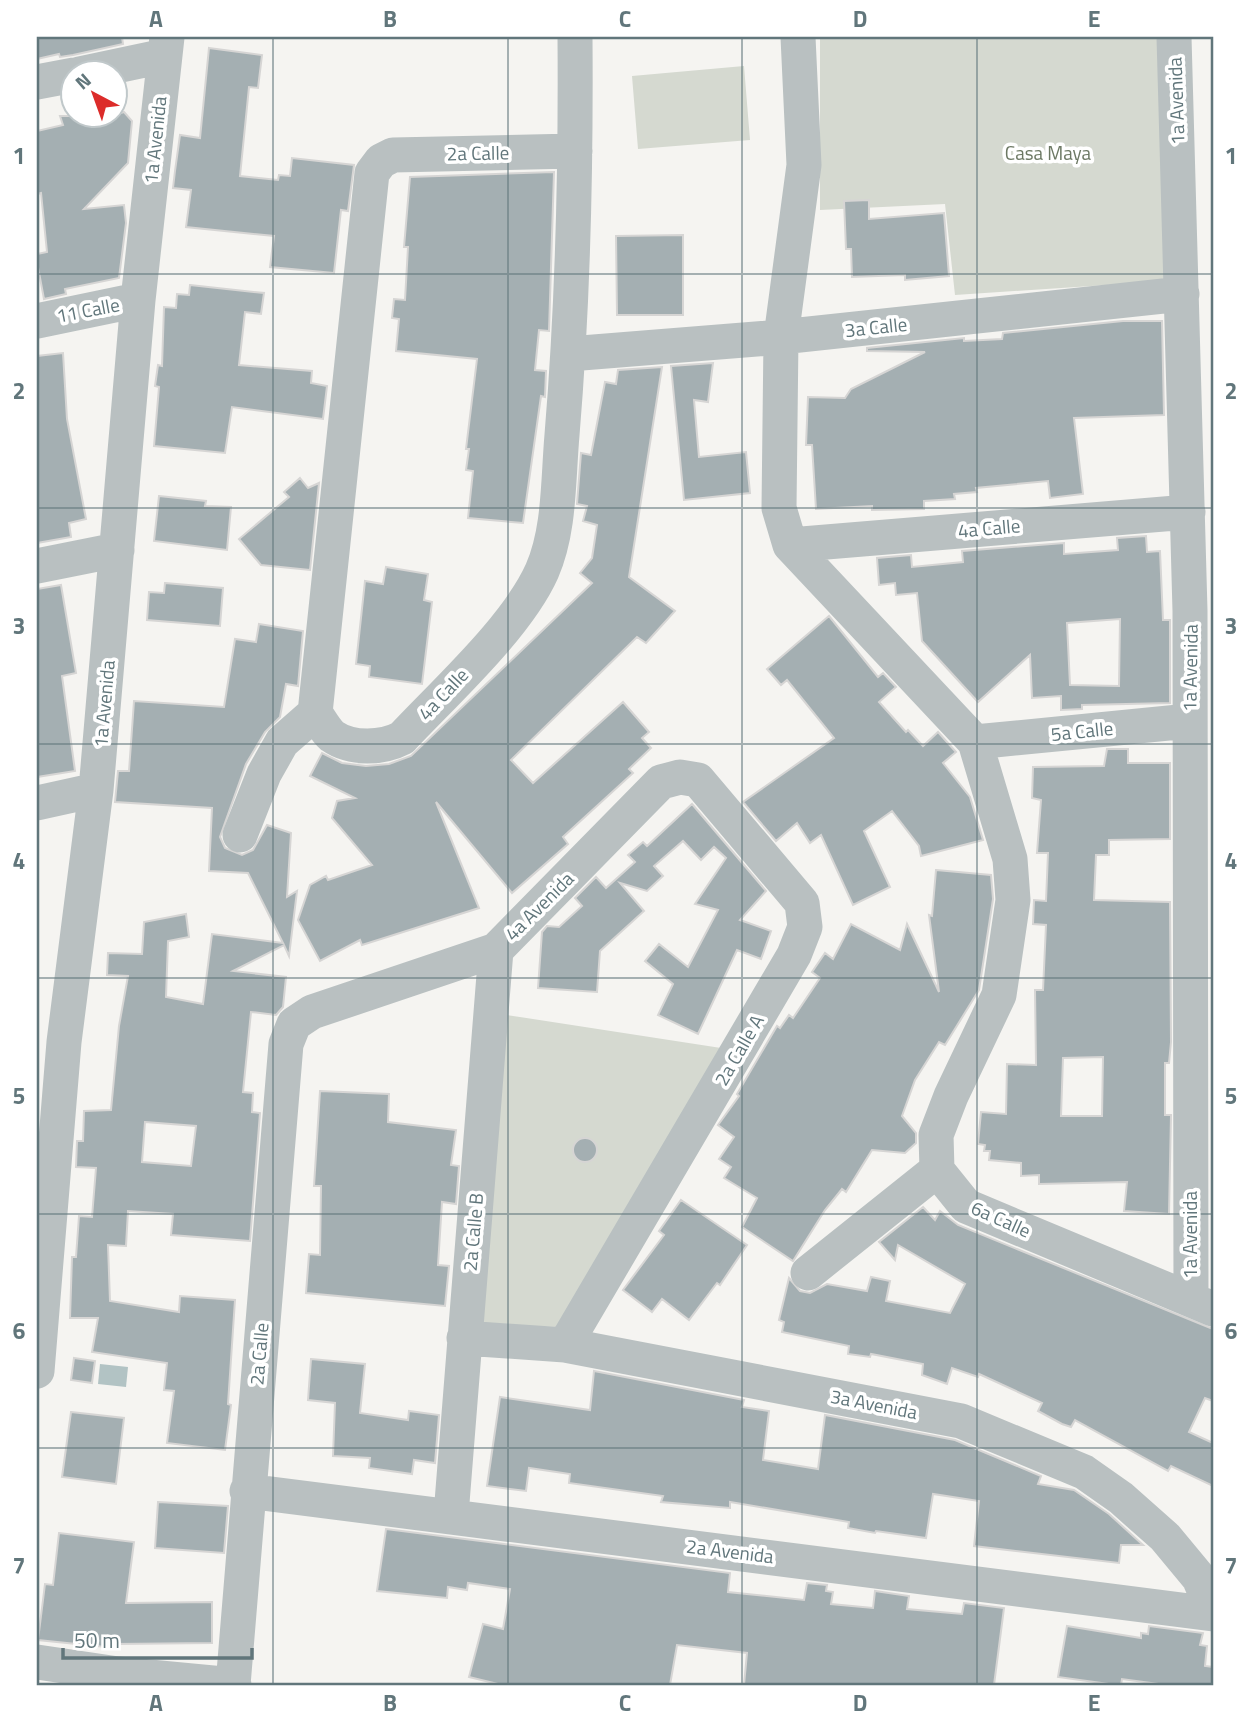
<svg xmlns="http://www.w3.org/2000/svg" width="1250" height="1722" font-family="'Titillium Web',sans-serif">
  <rect width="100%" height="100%" fill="#f5f4f1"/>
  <path fill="#d5d9d0" d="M 820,37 L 1161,37 L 1167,281 L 955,295 L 945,204 L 820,210 Z
    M 744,66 L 750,140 L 638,149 L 632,76 Z
    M 507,1015 L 721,1048 L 564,1327 L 481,1326 Z"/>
  <path fill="#b2c3c4" d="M 100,1364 L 128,1367 L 126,1387 L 98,1384 Z"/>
  <path fill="#a4afb2" stroke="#d6d5d4" stroke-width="2" fill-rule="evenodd" d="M 37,37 L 122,37 L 123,44 L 73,55 L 60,57 L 59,54 L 37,59 Z
    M 209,48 L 262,55 L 258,88 L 249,87 L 240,176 L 278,180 L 279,175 L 290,176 L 292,158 L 354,165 L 348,211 L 341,210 L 334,273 L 270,267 L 274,236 L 186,227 L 191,190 L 173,188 L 175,171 L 180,135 L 200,138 Z
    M 124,112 L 132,121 L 128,163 L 84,209 L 124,205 L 126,223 L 119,278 L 65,289 L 66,294 L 44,299 L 37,262 L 37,254 L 47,252 L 41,193 L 37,194 L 37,131 L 63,125 L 60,116 L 93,116 L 95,121 Z
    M 554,172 L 549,331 L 539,330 L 535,370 L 546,371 L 545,397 L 541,396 L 523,523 L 468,518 L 473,471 L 466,470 L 469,449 L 466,449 L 477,359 L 396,351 L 399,319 L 392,318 L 394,299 L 405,300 L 408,247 L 404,247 L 410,177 Z
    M 869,200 L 869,219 L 944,213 L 949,276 L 905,280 L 905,275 L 852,277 L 851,249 L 846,249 L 844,201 Z
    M 683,235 L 683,315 L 617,315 L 616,236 Z
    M 190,285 L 264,293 L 261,314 L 245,312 L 239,365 L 312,371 L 311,383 L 327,386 L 323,419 L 232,407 L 225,453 L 154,446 L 159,387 L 155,386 L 158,365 L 162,366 L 164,307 L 176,308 L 177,294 L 189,295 Z
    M 1123,321 L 1162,321 L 1164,415 L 1074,418 L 1083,494 L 1050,498 L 1048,481 L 976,488 L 977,492 L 954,494 L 955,499 L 924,501 L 924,509 L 872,510 L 872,506 L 816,509 L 812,445 L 806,445 L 808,397 L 845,398 L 851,389 L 925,352 L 867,351 L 867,348 L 964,338 L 964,341 L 1002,339 L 1003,333 Z
    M 63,353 L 67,419 L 86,519 L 69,523 L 71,537 L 37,543 L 37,356 Z
    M 713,363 L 708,402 L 694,400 L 699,457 L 746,452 L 750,493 L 684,500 L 671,366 Z
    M 662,367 L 629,577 L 675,611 L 646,643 L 637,637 L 511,760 L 533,783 L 623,702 L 649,732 L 642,738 L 651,748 L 629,769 L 633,773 L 563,837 L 568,844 L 512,893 L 436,802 L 479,908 L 362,945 L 360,940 L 320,961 L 298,920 L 310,885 L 326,876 L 328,880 L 372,865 L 332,818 L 337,801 L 355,798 L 310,776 L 322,753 L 342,763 L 366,766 L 389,764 L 411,756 L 592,583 L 580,573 L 592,558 L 597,525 L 583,521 L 587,506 L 577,504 L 581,453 L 591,455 L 605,382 L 616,384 L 618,370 Z
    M 300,478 L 308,488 L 319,483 L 310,570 L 261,565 L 239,539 L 289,497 L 284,492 Z
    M 159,496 L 206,501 L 205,506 L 231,507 L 227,550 L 154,541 Z
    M 1146,536 L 1147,552 L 1160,551 L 1163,620 L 1170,620 L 1170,703 L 1082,705 L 1082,709 L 1061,710 L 1061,696 L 1032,698 L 1030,655 L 978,702 L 922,641 L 917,593 L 896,595 L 895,583 L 879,585 L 877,558 L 911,555 L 912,567 L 963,562 L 962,551 L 1064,543 L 1064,554 L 1118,550 L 1117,538 ZM 1120,619 L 1119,686 L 1070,685 L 1067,623 Z
    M 386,567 L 428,574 L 424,600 L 432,602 L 422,684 L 369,677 L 370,666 L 356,664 L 365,581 L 383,584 Z
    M 165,583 L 223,588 L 220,626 L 147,620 L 149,592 L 164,593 Z
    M 61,585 L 76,673 L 62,676 L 75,771 L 37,777 L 37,589 Z
    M 829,616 L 878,677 L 883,673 L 896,687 L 879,702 L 906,732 L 908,730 L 923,746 L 938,732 L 956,752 L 943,763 L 970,797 L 983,840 L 921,856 L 919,846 L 892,811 L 864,831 L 890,887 L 853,905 L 821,835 L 810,843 L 797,823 L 776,841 L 743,802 L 834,738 L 787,680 L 781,685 L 767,669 Z
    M 259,624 L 303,631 L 298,686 L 286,684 L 280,717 L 265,732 L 246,764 L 220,837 L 225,848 L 242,855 L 253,850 L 267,825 L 291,833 L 287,897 L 297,891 L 289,956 L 284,945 L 233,971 L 286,977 L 283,1007 L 276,1015 L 251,1012 L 243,1092 L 253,1093 L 252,1112 L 260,1113 L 250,1241 L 171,1235 L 173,1214 L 128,1211 L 126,1246 L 108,1245 L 110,1301 L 179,1312 L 180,1296 L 235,1300 L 228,1404 L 231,1405 L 225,1450 L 167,1443 L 174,1391 L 164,1390 L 167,1363 L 92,1352 L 98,1318 L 70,1318 L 72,1257 L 76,1257 L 79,1216 L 92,1217 L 96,1168 L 76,1167 L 77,1141 L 83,1141 L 84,1111 L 111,1110 L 119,1026 L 128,976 L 107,975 L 108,953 L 142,954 L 144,922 L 186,914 L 189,937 L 168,941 L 166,997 L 203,1004 L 212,934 L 283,943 L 248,873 L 209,871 L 212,808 L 115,802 L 118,771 L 129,771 L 134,701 L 224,707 L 235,639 L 256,642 ZM 145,1122 L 196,1126 L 191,1166 L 142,1162 Z
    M 1107,749 L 1128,749 L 1128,763 L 1170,763 L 1170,839 L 1109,840 L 1109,855 L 1096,855 L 1094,900 L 1170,902 L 1171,1042 L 1169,1063 L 1165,1063 L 1165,1115 L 1171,1115 L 1169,1214 L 1124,1211 L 1127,1182 L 1039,1184 L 1039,1175 L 1021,1176 L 1021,1163 L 989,1160 L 990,1151 L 984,1151 L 985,1145 L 978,1144 L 981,1112 L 1006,1114 L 1007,1064 L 1036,1065 L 1035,990 L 1043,990 L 1046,925 L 1033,924 L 1034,900 L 1046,901 L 1048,853 L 1037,853 L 1041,800 L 1032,798 L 1033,767 L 1104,766 ZM 1103,1057 L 1102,1116 L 1061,1116 L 1063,1058 Z
    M 692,804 L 766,891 L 740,920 L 771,931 L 761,959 L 737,950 L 698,1034 L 658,1015 L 673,984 L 645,961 L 659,944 L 688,967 L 718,910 L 695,904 L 726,858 L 714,847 L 701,860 L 683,841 L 654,866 L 663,876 L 647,891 L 620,883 L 644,911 L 600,951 L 597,992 L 538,988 L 542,932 L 547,926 L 559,927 L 582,906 L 575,898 L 596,877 L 606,888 L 635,862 L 628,855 L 643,842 L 647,846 Z
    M 936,870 L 991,875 L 993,899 L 979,990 L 945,1045 L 939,1042 L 915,1080 L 902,1116 L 916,1133 L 916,1143 L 905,1153 L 872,1150 L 846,1192 L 842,1189 L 825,1210 L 793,1261 L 742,1227 L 757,1198 L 724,1178 L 731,1167 L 719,1159 L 734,1137 L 718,1125 L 739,1096 L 737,1094 L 777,1026 L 780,1028 L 789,1015 L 793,1018 L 820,978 L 812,972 L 825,953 L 833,959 L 851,924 L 900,950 L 907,924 L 939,992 L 929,915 L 932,916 Z
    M 320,1091 L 389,1094 L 388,1122 L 456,1130 L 451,1165 L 459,1166 L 456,1204 L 442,1202 L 438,1265 L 449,1266 L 445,1306 L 306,1293 L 309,1254 L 320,1255 L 321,1186 L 314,1186 Z
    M573 1150a12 12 0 1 1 24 0a12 12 0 1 1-24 0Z
    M 681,1200 L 747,1245 L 720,1285 L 717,1283 L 689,1320 L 662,1299 L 652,1312 L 623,1290 L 664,1235 L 659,1231 Z
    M 923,1207 L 935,1220 L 940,1211 L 958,1225 L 1213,1329 L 1213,1401 L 1205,1398 L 1189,1432 L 1213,1443 L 1213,1486 L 1171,1466 L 1168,1471 L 1075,1420 L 1071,1427 L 1062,1424 L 1038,1411 L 1042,1403 L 979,1374 L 978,1377 L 952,1368 L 947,1384 L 922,1375 L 923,1364 L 871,1354 L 870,1357 L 848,1354 L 849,1346 L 782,1332 L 784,1322 L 779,1320 L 789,1278 L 800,1291 L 810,1293 L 827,1284 L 867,1291 L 871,1277 L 890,1281 L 886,1301 L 950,1313 L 965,1284 L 898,1245 L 895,1260 L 879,1242 Z
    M 74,1358 L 95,1361 L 92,1383 L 71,1380 Z
    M 311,1359 L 365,1364 L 360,1413 L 408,1420 L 409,1411 L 439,1415 L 435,1463 L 414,1460 L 412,1474 L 369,1468 L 370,1458 L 333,1456 L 335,1403 L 308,1400 Z
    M 594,1371 L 744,1400 L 742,1407 L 769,1411 L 763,1460 L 818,1469 L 825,1415 L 955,1440 L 1041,1476 L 1038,1484 L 1074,1490 L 1109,1514 L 1143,1545 L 1121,1545 L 1119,1563 L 974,1546 L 979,1501 L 933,1494 L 926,1538 L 876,1531 L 875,1533 L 848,1528 L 849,1522 L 730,1502 L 730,1508 L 661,1502 L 663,1496 L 569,1483 L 570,1474 L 529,1468 L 526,1491 L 487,1486 L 500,1397 L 590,1410 Z
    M 71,1412 L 124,1418 L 116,1484 L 62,1477 Z
    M 158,1502 L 228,1506 L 224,1553 L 155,1548 Z
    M 386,1529 L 730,1573 L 728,1592 L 804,1600 L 807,1583 L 827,1585 L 826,1591 L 833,1592 L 831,1604 L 873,1608 L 875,1591 L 909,1596 L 907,1609 L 962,1614 L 964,1603 L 1004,1608 L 994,1685 L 744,1685 L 747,1653 L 677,1645 L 670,1685 L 502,1685 L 469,1677 L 483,1624 L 503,1629 L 510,1589 L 468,1583 L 467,1590 L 448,1587 L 447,1598 L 377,1591 Z
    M 59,1533 L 134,1542 L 126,1603 L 212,1602 L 212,1643 L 115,1644 L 115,1648 L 38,1640 L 45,1584 L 53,1585 Z
    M 1067,1626 L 1141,1638 L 1141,1633 L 1148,1634 L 1149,1626 L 1203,1633 L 1200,1645 L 1207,1646 L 1205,1666 L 1213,1667 L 1213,1685 L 1166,1685 L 1122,1679 L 1121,1685 L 1116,1685 L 1058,1677 Z"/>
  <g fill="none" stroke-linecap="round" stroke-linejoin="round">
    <path stroke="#b9c0c1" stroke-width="35" d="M 798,37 L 804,165 L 781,337 L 779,508 L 790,545 L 975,742 L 1010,859 L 1013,900 L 999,995 L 951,1096 L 936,1135 L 937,1170
      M 1174,37 L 1190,611 L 1191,1299
      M 79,74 L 164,56
      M 37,82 L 74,75
      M 37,321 L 138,300
      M 569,354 L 781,337 L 1182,294
      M 790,545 L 1188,512
      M 37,566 L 117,550
      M 315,713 C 320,720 326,731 332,736 C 352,750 383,748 402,738 C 445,692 517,627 542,571 C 560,530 558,480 562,435 C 573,303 576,170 575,37
      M 975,742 L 1189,721
      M 37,803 L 96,790
      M 240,835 L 264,774 L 282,742 L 315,713 L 372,173 L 381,161 L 393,155 L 575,151
      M 937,1170 L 966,1206 L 1213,1309
      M 808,1273 L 937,1170
      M 464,1338 L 565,1345 L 961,1421 L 1084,1472 L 1121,1498 L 1165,1537 L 1199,1578 L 1213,1611
      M 37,1371 L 64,1042 L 96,790 L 138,300 L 167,37
      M 247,1491 L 1213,1614
      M 451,1515 L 496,950
      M 37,1662 L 118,1674 L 234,1685
      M 233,1685 L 286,1044 L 294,1024 L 312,1012 L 496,950 L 661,782 L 680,777 L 698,780 L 802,903 L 805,927 L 794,955 L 565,1345"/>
  </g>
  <path fill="none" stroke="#61767b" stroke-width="2" stroke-opacity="0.55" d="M 273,37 L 273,1685M 508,37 L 508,1685M 742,37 L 742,1685M 977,37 L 977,1685M 37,274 L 1213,274M 37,508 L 1213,508M 37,744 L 1213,744M 37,978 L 1213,978M 37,1214 L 1213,1214M 37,1448 L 1213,1448"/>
  <g text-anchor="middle" stroke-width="7" stroke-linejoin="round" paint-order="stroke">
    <g font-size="19" fill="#61767b" stroke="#fff">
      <text transform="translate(1176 101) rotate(-92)" y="7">1a Avenida</text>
      <text transform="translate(155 140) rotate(-84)" y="7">1a Avenida</text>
      <text transform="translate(478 153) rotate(-1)" y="7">2a Calle</text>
      <text transform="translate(88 310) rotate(-11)" y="7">11 Calle</text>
      <text transform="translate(876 327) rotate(-6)" y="7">3a Calle</text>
      <text transform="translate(989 528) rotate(-5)" y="7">4a Calle</text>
      <text transform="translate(1190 668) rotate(-89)" y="7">1a Avenida</text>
      <text transform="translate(443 694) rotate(-47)" y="7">4a Calle</text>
      <text transform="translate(104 704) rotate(-85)" y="7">1a Avenida</text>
      <text transform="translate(1082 731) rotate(-6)" y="7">5a Calle</text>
      <text transform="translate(539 906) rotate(-45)" y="7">4a Avenida</text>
      <text transform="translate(739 1050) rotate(-60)" y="7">2a Calle A</text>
      <text transform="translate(1001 1219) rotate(24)" y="7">6a Calle</text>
      <text transform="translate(473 1232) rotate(-85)" y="7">2a Calle B</text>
      <text transform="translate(1190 1235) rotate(-90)" y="7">1a Avenida</text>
      <text transform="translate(259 1354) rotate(-85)" y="7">2a Calle</text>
      <text transform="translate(874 1404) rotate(11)" y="7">3a Avenida</text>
      <text transform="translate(730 1551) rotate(7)" y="7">2a Avenida</text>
    </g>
    <g font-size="19" fill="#6c7863" stroke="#fff">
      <text x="1048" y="160">Casa Maya</text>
    </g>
  </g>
  <rect width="1250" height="1722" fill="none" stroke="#ffffff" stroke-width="77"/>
  <g transform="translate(94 94) rotate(319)"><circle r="33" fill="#ffffff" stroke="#c0c8ca" stroke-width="2"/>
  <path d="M0-5L12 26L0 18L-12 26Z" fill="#dc2c2a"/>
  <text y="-10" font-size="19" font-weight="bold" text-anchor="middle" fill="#61767b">N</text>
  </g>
  <path d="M63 1648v10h189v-10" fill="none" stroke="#61767b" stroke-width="3.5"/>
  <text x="74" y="1648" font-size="21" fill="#61767b" stroke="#ffffff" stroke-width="5" paint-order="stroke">50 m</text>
  <rect x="38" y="38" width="1174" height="1646" fill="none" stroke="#61767b" stroke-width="2.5"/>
  <g font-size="23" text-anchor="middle" font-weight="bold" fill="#61767b">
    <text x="156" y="27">A</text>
    <text x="390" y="27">B</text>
    <text x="625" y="27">C</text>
    <text x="860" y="27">D</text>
    <text x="1094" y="27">E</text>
    <text x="19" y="164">1</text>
    <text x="1231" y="164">1</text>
    <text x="19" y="399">2</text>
    <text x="1231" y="399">2</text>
    <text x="19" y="634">3</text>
    <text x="1231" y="634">3</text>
    <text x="19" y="869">4</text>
    <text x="1231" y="869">4</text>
    <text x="19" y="1104">5</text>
    <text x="1231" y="1104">5</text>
    <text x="19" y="1339">6</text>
    <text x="1231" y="1339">6</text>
    <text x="19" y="1574">7</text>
    <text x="1231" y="1574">7</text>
    <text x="156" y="1711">A</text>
    <text x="390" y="1711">B</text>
    <text x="625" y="1711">C</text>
    <text x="860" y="1711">D</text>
    <text x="1094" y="1711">E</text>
  </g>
</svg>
